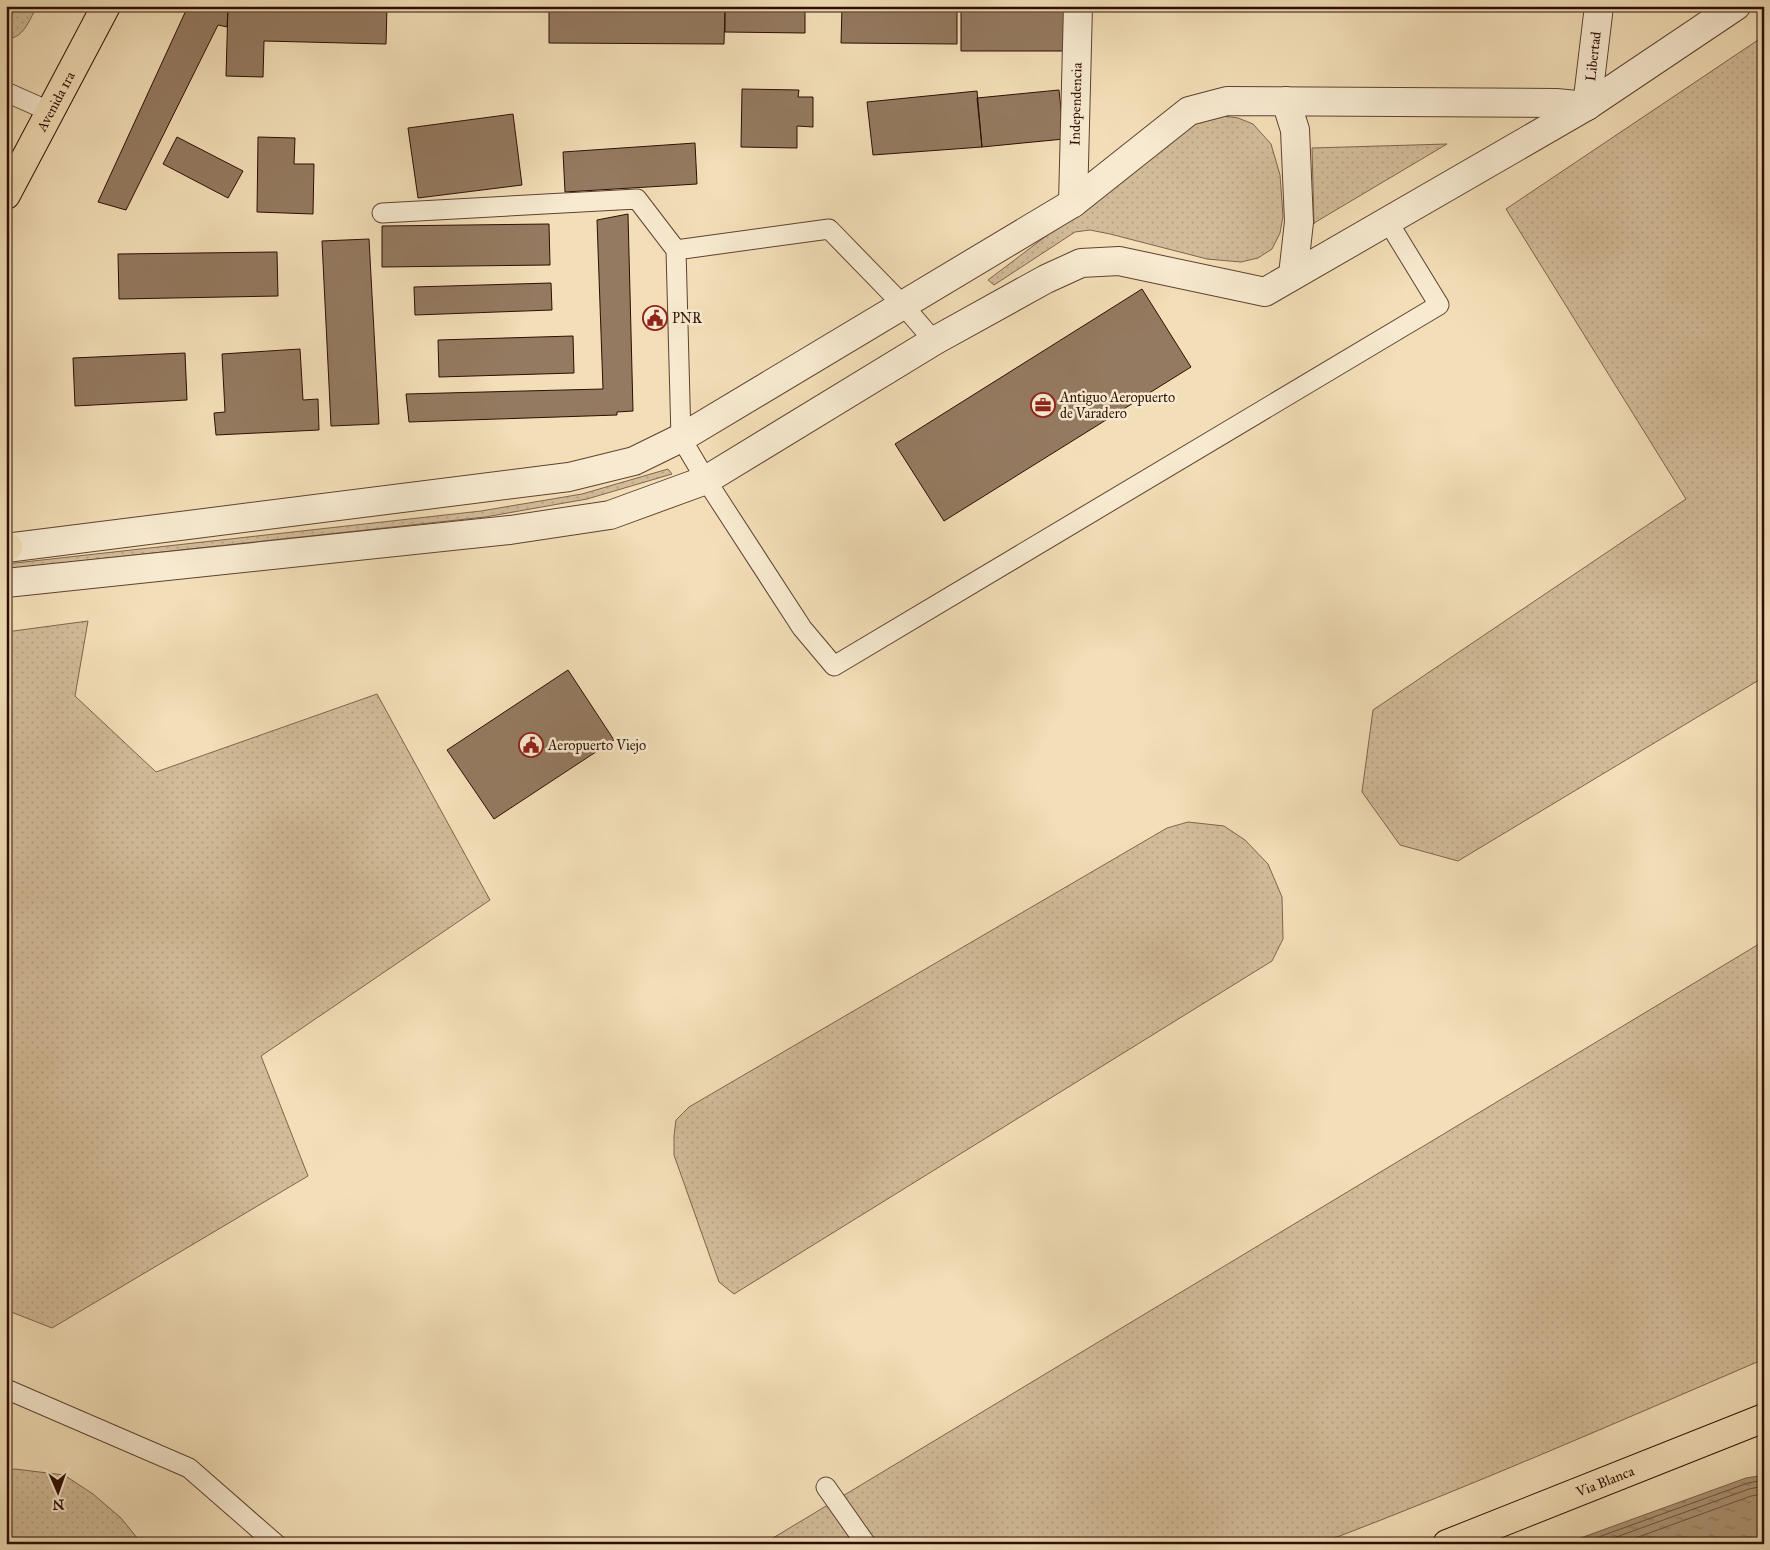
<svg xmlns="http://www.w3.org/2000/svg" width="1770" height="1550" font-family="'IM FELL Great Primer',serif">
  <defs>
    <pattern id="grass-dots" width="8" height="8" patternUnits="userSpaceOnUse" patternTransform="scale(1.25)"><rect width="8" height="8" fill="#d1bb98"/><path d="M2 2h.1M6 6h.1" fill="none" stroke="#b4a081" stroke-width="1.8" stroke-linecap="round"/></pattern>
    <pattern id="water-ripples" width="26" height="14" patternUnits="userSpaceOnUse" patternTransform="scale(1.25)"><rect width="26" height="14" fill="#af9779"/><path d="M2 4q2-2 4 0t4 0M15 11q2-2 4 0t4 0" fill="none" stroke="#8f7a61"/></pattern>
  </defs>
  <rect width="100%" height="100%" fill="#f2deb7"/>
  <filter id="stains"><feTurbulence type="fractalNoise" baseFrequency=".004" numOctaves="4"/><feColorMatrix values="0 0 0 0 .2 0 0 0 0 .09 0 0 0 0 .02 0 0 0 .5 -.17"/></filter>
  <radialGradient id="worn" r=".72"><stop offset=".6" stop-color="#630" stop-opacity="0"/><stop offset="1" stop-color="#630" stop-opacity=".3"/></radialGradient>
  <path fill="url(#grass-dots)" stroke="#80644d" d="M 6,6 L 35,6 L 36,8 C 29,21 23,39 6,39 Z
    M 1764,36 L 1764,677 L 1458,861 L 1400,845 L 1362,792 L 1373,710 L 1686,499 L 1506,209 Z
    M 1216,115 L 1238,118 L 1253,124 L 1271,144 L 1280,175 L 1283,216 L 1280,233 L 1272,249 L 1258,258 L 1241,262 L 1207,259 L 1110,234 L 1090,230 L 1075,232 L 994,285 L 988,280 L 1197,122 Z
    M 1447,144 L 1314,223 L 1314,224 L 1312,148 Z
    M 668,469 L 672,474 L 587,499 L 485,517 L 6,569 L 6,564 L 481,511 L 582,494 Z
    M 88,621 L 75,696 L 156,772 L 377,694 L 490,900 L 261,1056 L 308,1176 L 52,1328 L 6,1310 L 6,632 Z
    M 1188,822 L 1224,826 L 1245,840 L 1268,864 L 1282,897 L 1283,939 L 1272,961 L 734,1294 L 719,1282 L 674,1155 L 674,1136 L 676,1120 L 689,1107 L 1167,828 Z
    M 1764,941 L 1764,1359 C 1616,1423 1469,1487 1319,1544 L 763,1544 Z
    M 15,1469 L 64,1475 L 93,1494 L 121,1518 L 142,1544 L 6,1544 L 6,1471 Z"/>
  <path fill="url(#water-ripples)" stroke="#7b6049" d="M 1764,1475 L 1764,1544 L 1564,1544 L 1746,1478 Z"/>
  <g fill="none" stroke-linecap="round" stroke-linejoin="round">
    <path stroke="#6e523e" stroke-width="1" d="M 1579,1544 L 1748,1483 L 1764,1480
      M 1597,1544 L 1749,1489 L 1764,1486
      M 1619,1544 L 1751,1496 L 1764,1494"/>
  </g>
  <path fill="#947a60" stroke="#2e0e02" d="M 188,6 L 228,6 L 227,27 L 218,25 L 126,210 L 98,202 Z
    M 228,6 L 387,6 L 386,44 L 264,41 L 263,77 L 226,76 Z
    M 549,6 L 725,6 L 724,44 L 549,43 Z
    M 725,6 L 805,6 L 805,33 L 725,32 Z
    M 842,6 L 957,6 L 957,44 L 841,43 Z
    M 961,6 L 1065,6 L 1065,51 L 961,51 Z
    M 742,89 L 799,90 L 798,97 L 813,97 L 813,127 L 797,126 L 797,148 L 741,147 Z
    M 1059,90 L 1064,139 L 982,147 L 977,98 Z
    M 977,91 L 982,147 L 873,155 L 867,102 Z
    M 513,114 L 522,185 L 418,198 L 408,128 Z
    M 177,137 L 243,171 L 228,198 L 163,164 Z
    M 258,137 L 295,138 L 294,164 L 314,164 L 313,214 L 257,212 Z
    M 695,143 L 697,184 L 565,192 L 563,152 Z
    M 628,214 L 633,411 L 617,412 L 617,415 L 409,422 L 406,394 L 603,389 L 597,220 Z
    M 549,224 L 550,265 L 382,267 L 382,226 Z
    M 369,239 L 379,424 L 331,426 L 322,241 Z
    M 277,252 L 278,296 L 119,299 L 118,254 Z
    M 551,283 L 552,310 L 415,315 L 414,287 Z
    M 1142,289 L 1191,367 L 944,521 L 895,444 Z
    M 573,336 L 574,373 L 439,377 L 438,340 Z
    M 300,349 L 303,400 L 318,399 L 319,430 L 216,435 L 214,413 L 225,412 L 222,354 Z
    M 185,353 L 187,400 L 75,406 L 73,358 Z
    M 568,670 L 614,740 L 494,819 L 447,750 Z"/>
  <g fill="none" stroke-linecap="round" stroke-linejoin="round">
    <defs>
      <path id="service" d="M 6,92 L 51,112
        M 382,213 L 637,199 L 676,250
        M 934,341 L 903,305 L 829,229 L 676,250 L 681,438 L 706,480 L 802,628 L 834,666 L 1439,305 L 1387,220
        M 6,1389 L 189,1468 L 276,1544
        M 826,1487 L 866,1544"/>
      <g id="minor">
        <path d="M 1587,106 L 1736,6"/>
        <path id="s1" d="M 1073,203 L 1078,6"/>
      </g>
      <g id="tertiary">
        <path d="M 1286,101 L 1295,130 L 1299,222 L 1293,275"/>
        <path id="s2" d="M 1587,106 L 1599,6"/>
        <path d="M 6,548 L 569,477 L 634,461 L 681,438 L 1073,203 L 1189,111 L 1227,101 L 1556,103 L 1587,106"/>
        <path d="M 6,583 L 510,530 L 610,515 L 706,480 L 934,341 L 1046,279 L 1081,263 L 1119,261 L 1265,292 L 1587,106"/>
      </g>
      <g id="trunk">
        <path id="s3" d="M 6,195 L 106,6"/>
        <path d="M 6,547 L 8,547"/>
        <path id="s4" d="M 1447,1544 L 1764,1418"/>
      </g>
    </defs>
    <use href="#service" stroke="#5f422f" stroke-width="21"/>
    <use href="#minor" stroke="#5f422f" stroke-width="30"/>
    <use href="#tertiary" stroke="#5f422f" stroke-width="30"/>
    <use href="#trunk" stroke="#2e0e02" stroke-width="30"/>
    <use href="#service" stroke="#f7ead0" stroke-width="19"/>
    <use href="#minor" stroke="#f7ead0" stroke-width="28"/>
    <use href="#tertiary" stroke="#f7ead0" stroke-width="28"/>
    <use href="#trunk" stroke="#f2deb7" stroke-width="28"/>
  </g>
  <defs>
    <symbol id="civic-ring" viewBox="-11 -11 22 22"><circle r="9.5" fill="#f7ead0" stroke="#8f2418" stroke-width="1.5"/><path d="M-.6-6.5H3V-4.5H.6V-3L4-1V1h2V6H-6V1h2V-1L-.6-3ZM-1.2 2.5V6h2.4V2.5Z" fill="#8f2418"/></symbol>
    <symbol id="office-ring" viewBox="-11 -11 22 22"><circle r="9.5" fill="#f7ead0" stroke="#8f2418" stroke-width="1.5"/><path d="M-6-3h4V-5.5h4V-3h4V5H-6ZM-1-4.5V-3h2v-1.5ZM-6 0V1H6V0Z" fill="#8f2418"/></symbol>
  </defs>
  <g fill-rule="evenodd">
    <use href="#civic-ring" x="641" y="304" width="28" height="28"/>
    <use href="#office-ring" x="1029" y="391" width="28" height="28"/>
    <use href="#civic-ring" x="517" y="731" width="28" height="28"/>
  </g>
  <g text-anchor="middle" stroke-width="5" stroke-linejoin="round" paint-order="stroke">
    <g font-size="14" fill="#2e0e02" stroke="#f7ead0">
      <text dy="5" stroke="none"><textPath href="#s2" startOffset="50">Libertad</textPath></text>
      <text dy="5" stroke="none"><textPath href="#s3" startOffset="106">Avenida 1ra</textPath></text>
      <text dy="5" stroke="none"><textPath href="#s1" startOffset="99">Independencia</textPath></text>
      <text dy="5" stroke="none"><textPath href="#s4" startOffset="170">Via Blanca</textPath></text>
    </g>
    <g font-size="14" fill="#2e0e02" stroke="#f7ead0" text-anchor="start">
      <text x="672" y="323">PNR</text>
      <text x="1060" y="402">Antiguo Aeropuerto<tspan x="1060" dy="16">de Varadero</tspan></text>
      <text x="548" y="750">Aeropuerto Viejo</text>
    </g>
  </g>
  <rect width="1770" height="1550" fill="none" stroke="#f2deb7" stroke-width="25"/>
  <rect x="8" y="8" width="1755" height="1535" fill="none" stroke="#2e0e02" stroke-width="2.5"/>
  <rect x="12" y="12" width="1745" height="1525" fill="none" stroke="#2e0e02"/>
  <g transform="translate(58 1492) rotate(178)" stroke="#f7ead0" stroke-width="4" paint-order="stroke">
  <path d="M0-4L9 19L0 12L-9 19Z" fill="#2e0e02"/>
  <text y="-8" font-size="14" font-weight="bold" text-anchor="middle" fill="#2e0e02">N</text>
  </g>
  <rect width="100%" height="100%" filter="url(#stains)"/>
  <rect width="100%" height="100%" fill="url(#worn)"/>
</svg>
